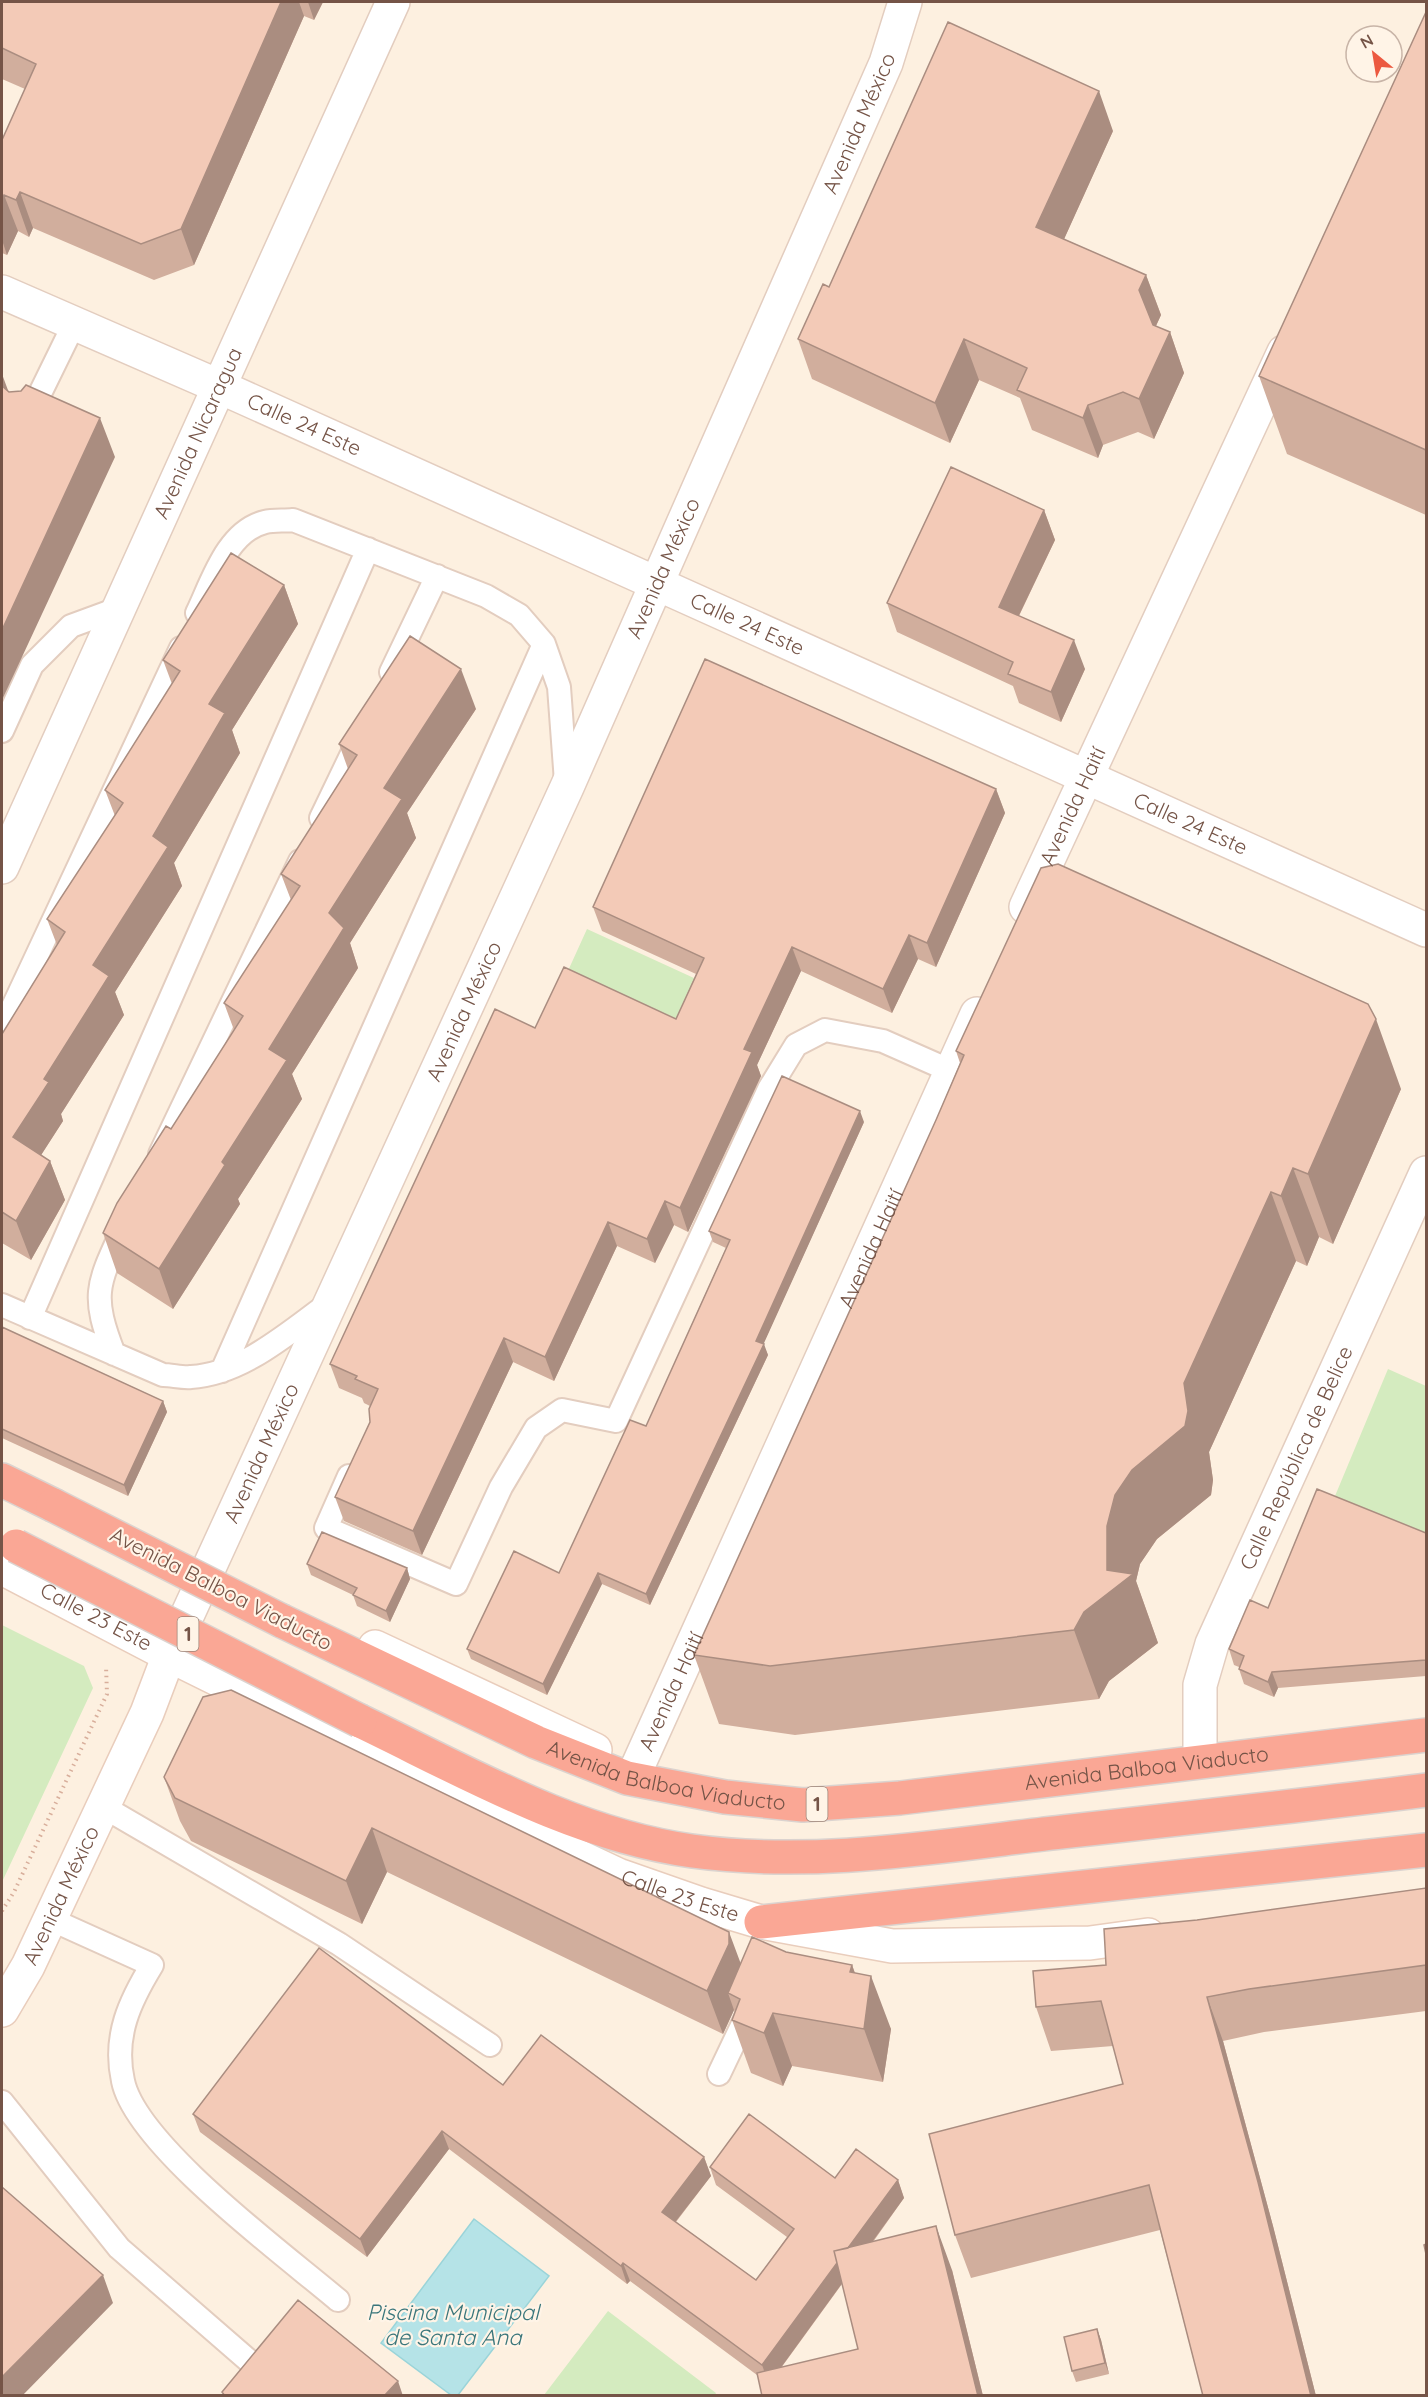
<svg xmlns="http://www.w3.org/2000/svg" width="1428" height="2397" font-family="Quicksand,sans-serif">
  <rect width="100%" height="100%" fill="#fdf0e0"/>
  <path fill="#d4ebbf" d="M 587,929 L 707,984 L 682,1039 L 562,984 Z
    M 1388,1369 L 1426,1386 L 1426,1546 L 1330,1508 Z
    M 2,1625 L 84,1666 L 93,1688 L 2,1882 Z
    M 608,2311 L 716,2393 L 715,2395 L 544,2395 Z"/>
  <path fill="#b5e3e7" stroke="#9ad4d9" stroke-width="1.5" d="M 474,2219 L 549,2276 L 458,2395 L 451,2395 L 381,2343 Z"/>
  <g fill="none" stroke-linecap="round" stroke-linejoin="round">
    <defs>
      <path id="lane" d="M 28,418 L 74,324
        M 197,613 C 212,582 227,531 265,522 C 273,520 284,521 293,520 L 486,596 L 519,615 L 544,644 L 559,687 L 566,782
        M 391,672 L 437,576
        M 2,731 L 32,665 L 71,626 L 120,608
        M 321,818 L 360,737
        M 2,1030 L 181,648
        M 160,1154 L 300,861
        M 2,1305 L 163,1375 C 172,1375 182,1378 191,1377 C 242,1374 288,1333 328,1304
        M 30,1318 L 368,549
        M 114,1354 C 91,1295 97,1285 123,1229
        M 222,1371 L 544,644
        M 349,1476 L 326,1528 L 456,1584 L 501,1487 L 536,1428 L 562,1410 L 616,1421 L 769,1089 L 796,1045 L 825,1030 L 883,1041 L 951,1071
        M 102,1806 L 339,1944 L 490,2045
        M 50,1919 L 152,1965 C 130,2001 113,2036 123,2081 C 136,2145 285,2255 338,2300
        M 719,2074 L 749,2011
        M 2,2102 L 119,2248 L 249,2361"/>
      <g id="street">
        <path id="s1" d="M 2,292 L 218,386 L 1426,930"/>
        <path id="s2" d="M 2,867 L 393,2"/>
        <path id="s3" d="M 1026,907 L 1284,352"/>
        <path id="s4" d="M 169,1655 L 567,787 L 886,63 L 905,2"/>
        <path id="s5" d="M 1200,1750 L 1200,1685 L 1212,1644 L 1426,1173"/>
        <path id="s6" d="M 636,1770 L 977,1014"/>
      </g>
      <g id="secondary">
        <path id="s7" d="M 2,1568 L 169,1655 L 522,1830 L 618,1875 L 701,1904 L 761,1922 L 892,1946 L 1090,1943 L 1148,1935"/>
        <path d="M 375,1647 L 595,1750"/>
        <path id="s8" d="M 2,2010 L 28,1966 L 147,1713 L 169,1655"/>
      </g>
      <g id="highway">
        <path d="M 2,1480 L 53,1505"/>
        <path id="s9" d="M 282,1621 L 536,1742 L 627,1778 L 725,1797 L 803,1805 L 900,1798 L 1426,1735"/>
        <path d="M 360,1721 C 466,1772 575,1835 692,1851 C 809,1867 928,1848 1044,1834 C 1171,1820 1299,1806 1426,1790"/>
        <path d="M 761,1922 L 1426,1850"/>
      </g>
    </defs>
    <use href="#lane" stroke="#e3cdbf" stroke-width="26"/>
    <use href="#street" stroke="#e3cdbf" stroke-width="36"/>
    <use href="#secondary" stroke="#e9cdbc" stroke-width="36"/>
    <use href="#highway" stroke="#dbd3cf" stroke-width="36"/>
    <path stroke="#d8ae9b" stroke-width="4" stroke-dasharray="1.5 4.5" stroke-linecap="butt" d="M 2,1911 L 14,1892 L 107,1694 L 106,1666"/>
    <use href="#lane" stroke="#fff" stroke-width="22"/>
    <use href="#street" stroke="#fff" stroke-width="33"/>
    <use href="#secondary" stroke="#fff" stroke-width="33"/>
    <use href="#highway" stroke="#faa795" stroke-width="33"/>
    <defs>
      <path id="highway-bridge" d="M 53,1505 L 282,1621
        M 16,1546 L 360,1721"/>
    </defs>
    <use href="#highway-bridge" stroke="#dbd3cf" stroke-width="36" stroke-linecap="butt"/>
    <use href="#highway-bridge" stroke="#faa795" stroke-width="33"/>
  </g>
  <path fill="#d1ae9d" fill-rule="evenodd" d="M 2,2 L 323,2 L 314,20 L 304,16 L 194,265 L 154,280 L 33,228 L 29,237 L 18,231 L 7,255 L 2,253 L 2,140 L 25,89 L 2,79 Z
    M 1426,12 L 1426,515 L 1287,454 L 1259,376 Z
    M 1113,131 L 1064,239 L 1146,275 L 1161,315 L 1156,326 L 1170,332 L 1184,373 L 1154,439 L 1138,432 L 1103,445 L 1098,458 L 1032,430 L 1020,398 L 979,380 L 950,443 L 812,379 L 798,339 L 829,287 Z
    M 1044,510 L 1055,540 L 1019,616 L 1085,669 L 1061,722 L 1019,703 L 1013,686 L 897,632 L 887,603 Z
    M 284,585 L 298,624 L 232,730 L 240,753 L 174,863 L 182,886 L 115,992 L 124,1015 L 61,1114 L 63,1121 L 41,1155 L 50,1161 L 65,1200 L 31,1260 L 2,1243 L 2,1034 L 57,945 L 47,919 L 115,816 L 105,790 L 172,684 L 163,660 Z
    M 476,709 L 407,813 L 416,838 L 350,943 L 358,968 L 292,1074 L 302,1099 L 238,1199 L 240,1204 L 173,1309 L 117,1273 L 103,1233 L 171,1129 L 234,1030 L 224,1003 L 291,900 L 281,874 L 348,769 L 339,744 Z
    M 996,789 L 1005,813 L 936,967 L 918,959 L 892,1013 L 801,971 L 757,1065 L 761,1076 L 688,1232 L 674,1225 L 655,1263 L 617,1246 L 554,1381 L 513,1362 L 422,1555 L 344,1521 L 335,1497 L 370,1422 L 370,1406 L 364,1403 L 362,1398 L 339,1388 L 330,1364 L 535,1028 L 676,1019 L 696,974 L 602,931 L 593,907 Z
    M 956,1051 L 1401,1089 L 1333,1244 L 1319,1237 L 1307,1266 L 1296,1261 L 1209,1452 L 1213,1480 L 1211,1495 L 1157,1539 L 1140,1564 L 1136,1581 L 1158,1643 L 1109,1681 L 1099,1699 L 795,1735 L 719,1724 L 694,1655 L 936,1120 L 960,1063 Z
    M 864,1122 L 763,1344 L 768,1355 L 650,1605 L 602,1584 L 547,1695 L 471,1659 L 467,1649 L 559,1573 L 646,1426 L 726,1248 L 713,1242 L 709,1231 Z
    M 2,1327 L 163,1401 L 167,1412 L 128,1496 L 2,1438 Z
    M 1426,1533 L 1426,1676 L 1278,1688 L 1274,1697 L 1244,1684 L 1239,1669 L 1239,1667 L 1234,1665 L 1229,1649 L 1268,1608 Z
    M 307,1564 L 407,1568 L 410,1579 L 390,1622 L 357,1606 L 353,1595 L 311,1575 Z
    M 203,1697 L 741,1963 L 786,1952 L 852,1965 L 855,1973 L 891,2029 L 883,2082 L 792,2066 L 783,2086 L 751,2073 L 732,2020 L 735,2012 L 734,2010 L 723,2034 L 387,1872 L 362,1924 L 191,1841 L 180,1821 L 164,1777 Z
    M 1426,1888 L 1426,2011 L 1264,2032 L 1223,2041 L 1273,2226 L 1316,2396 L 1203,2396 L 1160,2230 L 971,2278 L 955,2235 L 1123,2084 L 1113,2046 L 1051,2051 L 1036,2007 L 1106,1965 L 1197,1920 Z
    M 503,2085 L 704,2157 L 711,2176 L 676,2222 L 756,2280 L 787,2237 L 716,2185 L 710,2167 L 835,2178 L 898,2180 L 904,2198 L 873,2242 L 952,2270 L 983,2396 L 757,2375 L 630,2281 L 627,2284 L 449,2149 L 367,2257 L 200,2132 L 193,2114 ZM 842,2284 L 858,2349 L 781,2368 Z
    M 1097,2329 L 1101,2340 L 1109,2374 L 1076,2382 L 1072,2371 Z"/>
  <path fill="#aa8d80" d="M 281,2 L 299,2 L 304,16 L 194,265 L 181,229 Z
    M 308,2 L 323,2 L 314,20 Z
    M 1099,91 L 1113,131 L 1051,268 L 1036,227 Z
    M 20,192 L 33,228 L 29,237 L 16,200 Z
    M 4,195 L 18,231 L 7,255 L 2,240 L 2,201 Z
    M 1146,275 L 1161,315 L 1154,330 L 1139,290 Z
    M 1170,332 L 1184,373 L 1154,439 L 1139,399 Z
    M 964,339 L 979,380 L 950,443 L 935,403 Z
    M 2,374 L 16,412 L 2,386 Z
    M 1088,405 L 1103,445 L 1098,458 L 1083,418 Z
    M 100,418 L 115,457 L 2,700 L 2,630 Z
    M 1044,510 L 1055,540 L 1009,636 L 999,607 Z
    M 284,585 L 298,624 L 232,730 L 240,753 L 174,863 L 182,886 L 115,992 L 124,1015 L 61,1114 L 63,1121 L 27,1177 L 13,1137 L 44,1079 L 93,965 L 209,704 Z
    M 1074,640 L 1085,669 L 1061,722 L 1051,692 Z
    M 461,669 L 476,709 L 407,813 L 416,838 L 350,943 L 358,968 L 292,1074 L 302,1099 L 238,1199 L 240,1204 L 173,1309 L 159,1269 L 222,1162 L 269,1049 L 384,788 Z
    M 996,789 L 1005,813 L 936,967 L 927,943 Z
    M 909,935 L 918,959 L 892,1013 L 883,989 Z
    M 792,947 L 801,971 L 757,1065 L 761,1076 L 688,1232 L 680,1208 L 744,1049 Z
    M 1376,1019 L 1401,1089 L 1333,1244 L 1308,1174 Z
    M 860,1111 L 864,1122 L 760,1352 L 756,1341 Z
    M 50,1161 L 65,1200 L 31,1260 L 16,1221 Z
    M 1293,1168 L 1319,1237 L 1307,1266 L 1281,1196 Z
    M 1271,1192 L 1296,1261 L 1209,1452 L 1213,1480 L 1211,1495 L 1157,1539 L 1140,1564 L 1136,1581 L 1158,1643 L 1109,1681 L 1099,1699 L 1074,1630 L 1107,1570 L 1107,1526 L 1115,1495 L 1184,1383 Z
    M 665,1201 L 674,1225 L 655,1263 L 647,1239 Z
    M 608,1222 L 617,1246 L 554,1381 L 545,1357 Z
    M 504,1338 L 513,1362 L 422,1555 L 413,1531 Z
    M 764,1344 L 768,1355 L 650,1605 L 646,1594 Z
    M 163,1401 L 167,1412 L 128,1496 L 124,1485 Z
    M 407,1568 L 410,1579 L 390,1622 L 386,1611 Z
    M 598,1573 L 602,1584 L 547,1695 L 543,1684 Z
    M 1272,1672 L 1278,1688 L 1274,1697 L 1268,1682 Z
    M 372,1828 L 387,1872 L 362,1924 L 346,1881 Z
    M 729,1932 L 745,1975 L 728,1993 L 734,2010 L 723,2034 L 707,1991 Z
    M 852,1965 L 867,2007 L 871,1976 L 891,2029 L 883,2082 L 864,2029 L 850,1972 Z
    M 1207,1997 L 1223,2041 L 1273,2226 L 1316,2396 L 1311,2396 Z
    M 773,2013 L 792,2066 L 783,2086 L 764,2033 Z
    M 442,2131 L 449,2149 L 367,2257 L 360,2239 Z
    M 704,2157 L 711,2176 L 669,2230 L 662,2212 Z
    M 898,2180 L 904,2198 L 769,2384 L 762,2365 Z
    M 936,2226 L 952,2270 L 983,2396 L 978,2396 Z
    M 623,2263 L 630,2281 L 627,2284 L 621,2266 Z
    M 103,2275 L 113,2303 L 22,2396 L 2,2396 L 2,2377 Z
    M 1097,2329 L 1101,2340 L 1109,2374 L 1105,2363 Z
    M 398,2381 L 403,2396 L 384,2396 Z"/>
  <path fill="#f3cab7" stroke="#aa8d80" stroke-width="1.5" d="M 2,2 L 281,2 L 181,229 L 141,244 L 20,192 L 16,200 L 4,195 L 2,201 L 2,140 L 36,64 L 2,48 Z
    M 1426,12 L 1426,450 L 1259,376 Z
    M 948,22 L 1099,91 L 1036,227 L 1146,275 L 1139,290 L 1153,325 L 1170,332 L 1139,399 L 1123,392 L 1088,405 L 1083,418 L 1017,390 L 1027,368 L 964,339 L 935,403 L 798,339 L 823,284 L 829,287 Z
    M 2,374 L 2,386 L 9,392 L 21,391 L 26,385 L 100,418 L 2,630 Z
    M 951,467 L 1044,510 L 999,607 L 1074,640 L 1051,692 L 1008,674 L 1013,662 L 887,603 Z
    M 231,553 L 284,585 L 209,704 L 225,713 L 153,836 L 168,847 L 93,965 L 109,976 L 44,1079 L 49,1082 L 13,1137 L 50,1161 L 16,1221 L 2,1212 L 2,1034 L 65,932 L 47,919 L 123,803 L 105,790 L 180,671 L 163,660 Z
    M 410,636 L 461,669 L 384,788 L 402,799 L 329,913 L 344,928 L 269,1049 L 287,1060 L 222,1162 L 225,1165 L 159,1269 L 103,1233 L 117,1203 L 166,1126 L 171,1129 L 243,1016 L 224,1003 L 300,886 L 281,874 L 357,755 L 339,744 Z
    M 705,659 L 996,789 L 927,943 L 909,935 L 883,989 L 792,947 L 744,1049 L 752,1052 L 680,1208 L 665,1201 L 647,1239 L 608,1222 L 545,1357 L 504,1338 L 413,1531 L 335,1497 L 370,1422 L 369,1409 L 378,1389 L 355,1379 L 357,1376 L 330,1364 L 495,1009 L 535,1028 L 564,967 L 676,1019 L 704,958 L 593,907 Z
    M 1058,864 L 1368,1004 L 1376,1019 L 1308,1174 L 1293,1168 L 1281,1196 L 1271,1192 L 1184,1383 L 1188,1411 L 1185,1426 L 1132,1470 L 1115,1495 L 1107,1526 L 1107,1570 L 1133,1574 L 1084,1612 L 1074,1630 L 770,1666 L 694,1655 L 936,1120 L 964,1055 L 956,1051 L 1041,868 Z
    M 782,1076 L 860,1111 L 756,1341 L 764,1344 L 646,1594 L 598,1573 L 543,1684 L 467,1649 L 514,1551 L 559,1573 L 630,1420 L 646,1426 L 730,1240 L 709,1231 Z
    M 2,1327 L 163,1401 L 124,1485 L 2,1429 Z
    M 1317,1489 L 1426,1533 L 1426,1660 L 1272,1672 L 1268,1682 L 1239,1669 L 1244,1656 L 1229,1649 L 1250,1600 L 1268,1608 Z
    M 322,1532 L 407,1568 L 386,1611 L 353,1595 L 357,1588 L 307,1564 Z
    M 231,1690 L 729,1932 L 729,1944 L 707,1991 L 372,1828 L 346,1881 L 175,1798 L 164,1777 L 203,1697 Z
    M 1426,1888 L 1426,1965 L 1249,1989 L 1207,1997 L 1258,2182 L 1311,2396 L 1203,2396 L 1149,2185 L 955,2235 L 929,2134 L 1123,2084 L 1101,2001 L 1036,2007 L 1033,1971 L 1106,1965 L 1104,1929 L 1197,1920 Z
    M 752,1937 L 786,1952 L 852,1965 L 850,1972 L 871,1976 L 864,2029 L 773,2013 L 764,2033 L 732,2020 L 740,1999 L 728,1993 Z
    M 319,1948 L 503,2085 L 541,2035 L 704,2157 L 662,2212 L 756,2280 L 794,2229 L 710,2167 L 749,2114 L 835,2178 L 856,2149 L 898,2180 L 848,2248 L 834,2251 L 837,2263 L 762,2365 L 623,2263 L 621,2266 L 442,2131 L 360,2239 L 193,2114 Z
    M 2,2187 L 103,2275 L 2,2377 Z
    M 936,2226 L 978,2396 L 762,2396 L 757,2373 L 858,2349 L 834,2251 Z
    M 1426,2244 L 1426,2254 L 1424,2245 Z
    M 298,2300 L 398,2381 L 384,2396 L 225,2396 L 222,2392 Z
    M 1097,2329 L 1105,2363 L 1072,2371 L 1064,2337 Z"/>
  <g text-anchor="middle" stroke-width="4.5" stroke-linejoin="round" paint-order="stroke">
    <g fill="#fff4e7" stroke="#9e8477" stroke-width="1.5">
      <rect x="177.5" y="1617" width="21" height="34" rx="4.5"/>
      <rect x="806.5" y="1787" width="21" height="34" rx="4.5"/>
    </g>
    <g font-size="20" font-weight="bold" fill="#755447">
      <text x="188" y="1641">1</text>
      <text x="817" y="1811">1</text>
    </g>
    <g font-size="21" fill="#755447" stroke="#fff4e7">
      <text dy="7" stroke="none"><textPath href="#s4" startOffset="1680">Avenida México</textPath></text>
      <text dy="7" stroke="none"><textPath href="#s1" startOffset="330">Calle 24 Este</textPath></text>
      <text dy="7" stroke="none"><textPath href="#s2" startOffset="476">Avenida Nicaragua</textPath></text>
      <text dy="7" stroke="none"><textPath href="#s4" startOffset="1194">Avenida México</textPath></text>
      <text dy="7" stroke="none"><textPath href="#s1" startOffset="816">Calle 24 Este</textPath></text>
      <text dy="7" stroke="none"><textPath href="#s3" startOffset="111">Avenida Haití</textPath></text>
      <text dy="7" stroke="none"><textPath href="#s1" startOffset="1302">Calle 24 Este</textPath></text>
      <text dy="7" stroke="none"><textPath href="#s4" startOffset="708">Avenida México</textPath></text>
      <text dy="7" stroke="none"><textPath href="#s6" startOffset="572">Avenida Haití</textPath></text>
      <text dy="7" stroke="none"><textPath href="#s4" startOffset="222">Avenida México</textPath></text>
      <text dy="7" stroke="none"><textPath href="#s5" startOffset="312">Calle República de Belice</textPath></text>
      <text transform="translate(221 1589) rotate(27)" y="7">Avenida Balboa Viaducto</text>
      <text dy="7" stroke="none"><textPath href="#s7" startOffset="106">Calle 23 Este</textPath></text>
      <text dy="7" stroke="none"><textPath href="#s6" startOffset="86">Avenida Haití</textPath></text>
      <text dy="7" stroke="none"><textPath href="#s9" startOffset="903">Avenida Balboa Viaducto</textPath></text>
      <text dy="7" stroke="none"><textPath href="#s9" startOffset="417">Avenida Balboa Viaducto</textPath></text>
      <text dy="7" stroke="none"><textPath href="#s8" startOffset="129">Avenida México</textPath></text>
      <text dy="7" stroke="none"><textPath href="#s7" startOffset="754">Calle 23 Este</textPath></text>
    </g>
    <g font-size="22" font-style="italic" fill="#3a767b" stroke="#fff4e7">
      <text x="453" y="2320">Piscina Municipal<tspan x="453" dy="25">de Santa Ana</tspan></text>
    </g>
  </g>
  <rect width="1428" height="2397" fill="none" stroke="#755447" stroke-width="6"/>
  <g transform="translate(1374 54) rotate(330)"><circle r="28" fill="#fff4e7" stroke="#c8b4a7" stroke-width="1.5"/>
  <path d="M0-4.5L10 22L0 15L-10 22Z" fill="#ec5940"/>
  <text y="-9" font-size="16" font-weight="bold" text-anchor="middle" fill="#755447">N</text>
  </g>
</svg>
